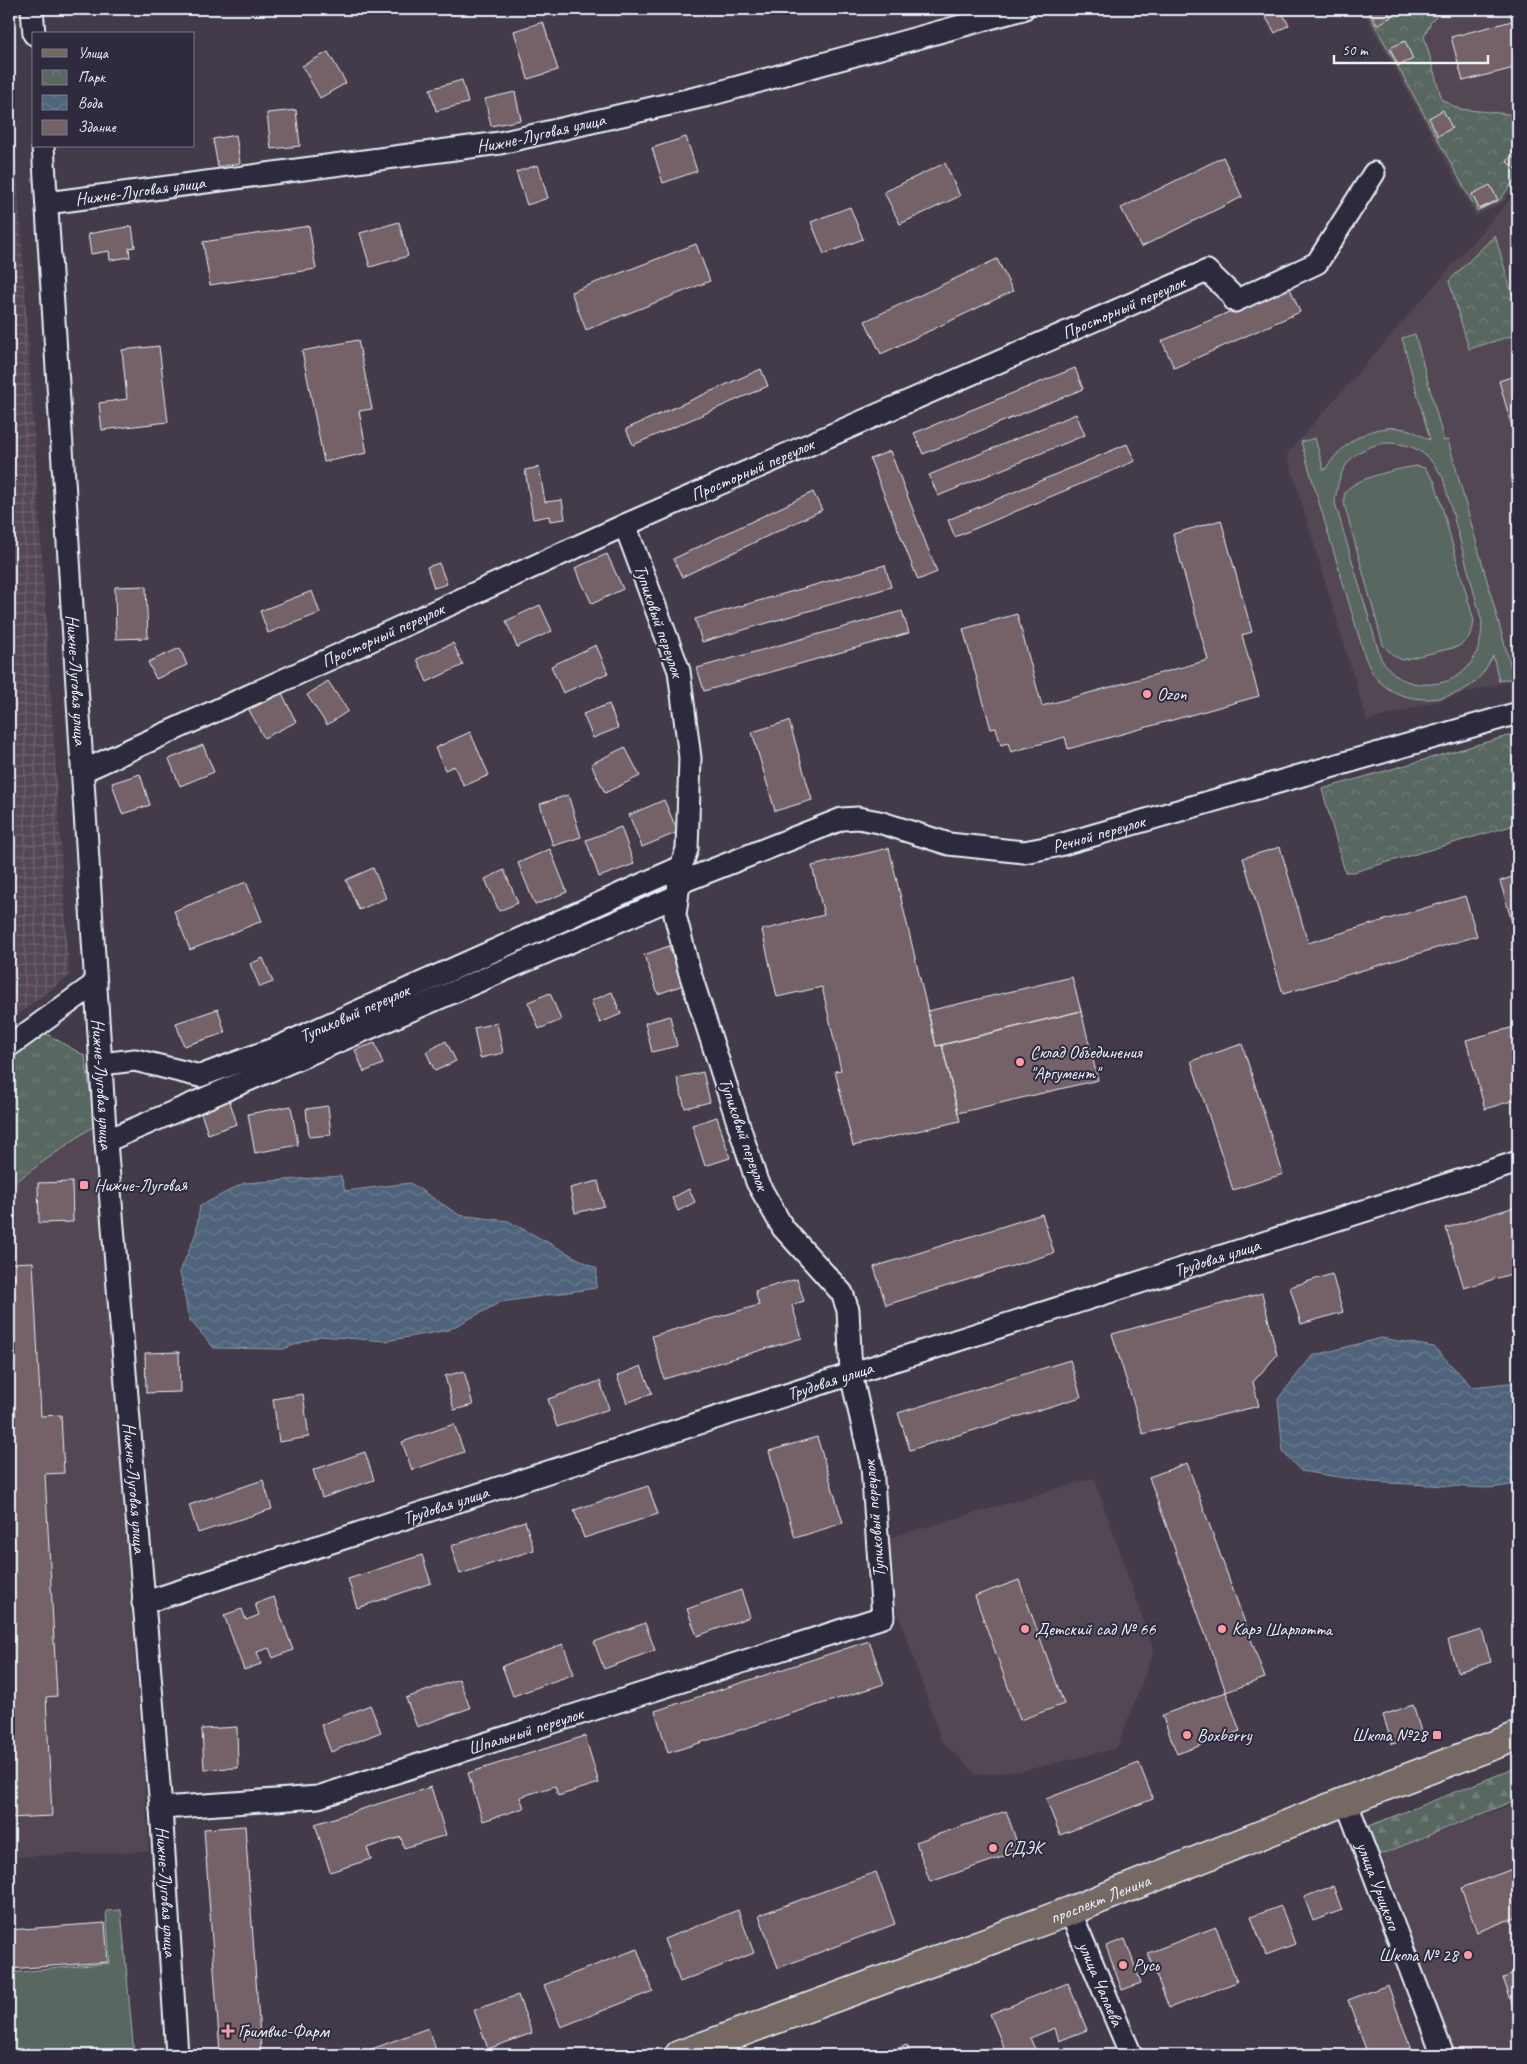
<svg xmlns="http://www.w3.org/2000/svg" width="1527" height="2064" font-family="Caveat,sans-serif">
  <defs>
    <pattern id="industrial-grid" width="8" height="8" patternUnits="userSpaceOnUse" patternTransform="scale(1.25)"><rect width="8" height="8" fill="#534753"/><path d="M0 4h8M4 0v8" fill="none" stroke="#6c626c"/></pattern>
    <pattern id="grass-tufts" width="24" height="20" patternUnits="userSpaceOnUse" patternTransform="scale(1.25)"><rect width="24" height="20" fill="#586860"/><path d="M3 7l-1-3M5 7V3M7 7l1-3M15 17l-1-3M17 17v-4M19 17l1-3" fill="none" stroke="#707e78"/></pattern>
    <pattern id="forest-firs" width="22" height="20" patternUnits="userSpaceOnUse" patternTransform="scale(1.25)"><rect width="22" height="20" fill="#586860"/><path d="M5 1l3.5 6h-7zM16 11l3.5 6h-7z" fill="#707e78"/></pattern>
    <pattern id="park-crowns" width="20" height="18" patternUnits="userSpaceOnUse" patternTransform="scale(1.25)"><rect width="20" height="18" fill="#586860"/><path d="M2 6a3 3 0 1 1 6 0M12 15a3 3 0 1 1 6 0" fill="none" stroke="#707e78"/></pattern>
    <pattern id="water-waves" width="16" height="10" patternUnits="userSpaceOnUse" patternTransform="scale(1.25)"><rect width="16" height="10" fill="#50647b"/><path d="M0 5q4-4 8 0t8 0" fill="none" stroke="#697b8e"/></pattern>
  </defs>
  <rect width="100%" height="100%" fill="#443b4a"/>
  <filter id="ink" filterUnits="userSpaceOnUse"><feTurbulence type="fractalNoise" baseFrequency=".02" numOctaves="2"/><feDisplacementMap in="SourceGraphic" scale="10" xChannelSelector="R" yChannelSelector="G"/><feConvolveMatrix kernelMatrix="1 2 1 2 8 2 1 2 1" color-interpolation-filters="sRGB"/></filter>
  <g filter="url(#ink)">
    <path fill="#534753" d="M 1362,9 L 1518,9 L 1518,182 L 1502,203 L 1476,216 Z
      M 1518,190 L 1518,678 L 1367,721 L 1287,454 Z
      M 95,1125 L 149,1851 L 9,1857 L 9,1186 Z
      M 1094,1478 L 1154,1651 L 1117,1748 L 1027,1770 L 976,1775 L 941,1740 L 896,1607 L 889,1538 Z
      M 1518,1802 L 1518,2055 L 1455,2055 L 1381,1854 Z"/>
    <path fill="url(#industrial-grid)" d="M 9,46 L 69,976 L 9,1021 Z"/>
    <path fill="url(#grass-tufts)" stroke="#a0acac" d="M 45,1033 L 85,1056 L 95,1125 L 9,1186 L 9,1060 Z"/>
    <path fill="url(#forest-firs)" stroke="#a0acac" d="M 1518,1767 L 1518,1799 L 1375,1857 L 1364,1828 Z"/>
    <path fill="url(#park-crowns)" stroke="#a0acac" d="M 1366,9 L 1444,9 L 1431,22 L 1424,36 L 1442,100 L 1459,109 L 1518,115 L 1518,175 L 1500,200 L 1477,211 Z
      M 1495,235 L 1518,315 L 1518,334 L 1469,349 L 1449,281 Z
      M 1518,733 L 1518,824 L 1354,872 L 1345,872 L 1322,789 Z"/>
    <path fill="#586860" stroke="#a0acac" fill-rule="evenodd" d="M 1415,334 L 1444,441 L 1448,440 L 1514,678 L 1499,681 L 1493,656 C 1488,665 1483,675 1475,682 C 1451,703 1406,706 1381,683 C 1373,676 1369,667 1365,657 L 1301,442 L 1315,438 L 1324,471 C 1342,443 1373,420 1409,430 C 1416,432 1423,437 1430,440 L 1402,338 ZM 1384,443 C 1415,443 1428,453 1443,478 L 1482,622 C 1482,655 1466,682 1431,684 C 1420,685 1406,683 1397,676 C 1391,672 1386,665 1381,659 L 1335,503 C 1338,470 1349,450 1384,443 Z
      M 1417,466 L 1425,468 L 1435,482 L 1474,621 C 1473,633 1468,641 1457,647 L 1402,660 L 1393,655 L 1383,645 L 1345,507 C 1344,501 1343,496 1346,491 C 1355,478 1401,468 1417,466 Z
      M 121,1910 L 134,2055 L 9,2054 L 9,1973 L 110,1963 L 106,1911 Z"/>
    <path fill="url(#water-waves)" stroke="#8d9cad" d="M 341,1176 L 345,1191 L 410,1183 L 459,1215 L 508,1221 L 597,1269 L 596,1288 L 501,1302 L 448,1330 L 386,1341 L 320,1336 L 283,1349 L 214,1348 L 189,1319 L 180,1272 L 196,1233 L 200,1206 L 244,1183 Z
      M 1381,1338 L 1434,1347 L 1472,1387 L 1518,1382 L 1518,1484 L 1489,1488 L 1370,1482 L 1301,1471 L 1283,1452 L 1278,1399 L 1312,1356 Z"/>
    <path fill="#756269" stroke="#e8f1f8" d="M 1261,9 L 1280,9 L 1289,25 L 1275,33 Z
      M 1368,9 L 1386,9 L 1391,17 L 1377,25 Z
      M 1509,9 L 1518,9 L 1518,67 L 1463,81 L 1451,37 L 1512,21 Z
      M 543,22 L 558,70 L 528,79 L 514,31 Z
      M 1405,41 L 1413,59 L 1398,66 L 1390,48 Z
      M 328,52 L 346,83 L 320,98 L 302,66 Z
      M 462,80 L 468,103 L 436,111 L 430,89 Z
      M 515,92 L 521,120 L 491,126 L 485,99 Z
      M 296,110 L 300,146 L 271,149 L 267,113 Z
      M 1443,110 L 1452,128 L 1438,136 L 1429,118 Z
      M 236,135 L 240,163 L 218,167 L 213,139 Z
      M 686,137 L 697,171 L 663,183 L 652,148 Z
      M 1518,145 L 1518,170 L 1507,162 Z
      M 1223,157 L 1242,197 L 1141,247 L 1121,208 Z
      M 945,163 L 960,196 L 900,224 L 884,192 Z
      M 538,165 L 548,198 L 527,205 L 516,172 Z
      M 1490,185 L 1498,200 L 1479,209 L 1472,194 Z
      M 850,207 L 863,239 L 824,254 L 811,222 Z
      M 399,222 L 408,256 L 370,267 L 360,233 Z
      M 132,226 L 135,247 L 129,248 L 130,257 L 110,260 L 109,251 L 91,254 L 88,234 Z
      M 309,226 L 316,269 L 210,285 L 203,242 Z
      M 696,244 L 710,281 L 586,330 L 571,292 Z
      M 997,259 L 1013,291 L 881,354 L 865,321 Z
      M 1289,286 L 1300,312 L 1174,368 L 1162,341 Z
      M 358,340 L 372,409 L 359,411 L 367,453 L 324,462 L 302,351 Z
      M 159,346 L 168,422 L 102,430 L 99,403 L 127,399 L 122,350 Z
      M 1075,368 L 1083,389 L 923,454 L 914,433 Z
      M 761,369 L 768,386 L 633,445 L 626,429 Z
      M 1518,375 L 1518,436 L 1515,437 L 1499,381 Z
      M 1076,414 L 1085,435 L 938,496 L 929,475 Z
      M 1127,444 L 1135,461 L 955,537 L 948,520 Z
      M 890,451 L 937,572 L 918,580 L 870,459 Z
      M 539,467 L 545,502 L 562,500 L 565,519 L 550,521 L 549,516 L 533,519 L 525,470 Z
      M 813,492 L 822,510 L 682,577 L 673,559 Z
      M 1221,520 L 1252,632 L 1242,635 L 1259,696 L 1068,749 L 1065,737 L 1011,752 L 1008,743 L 1001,745 L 996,728 L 991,729 L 963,629 L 1017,614 L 1042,706 L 1208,660 L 1173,534 Z
      M 607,554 L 623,589 L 592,604 L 575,568 Z
      M 439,563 L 447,584 L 434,588 L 427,567 Z
      M 885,565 L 891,587 L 702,642 L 695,619 Z
      M 146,586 L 148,638 L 116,639 L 115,587 Z
      M 312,591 L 320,613 L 268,633 L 260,611 Z
      M 540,605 L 552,631 L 517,647 L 506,621 Z
      M 902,611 L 909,633 L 704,691 L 697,668 Z
      M 453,643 L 463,665 L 427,682 L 417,659 Z
      M 596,645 L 608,673 L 563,693 L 551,666 Z
      M 180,648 L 187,665 L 156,679 L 148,662 Z
      M 328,681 L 348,711 L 327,725 L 307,695 Z
      M 282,693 L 296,722 L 264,738 L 249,710 Z
      M 609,704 L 618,728 L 593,738 L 583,714 Z
      M 789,721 L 812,800 L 775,811 L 752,732 Z
      M 470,732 L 489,775 L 464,786 L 454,766 L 445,770 L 435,748 Z
      M 203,745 L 214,772 L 180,786 L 169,759 Z
      M 625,747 L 640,776 L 605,793 L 591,764 Z
      M 140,774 L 150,805 L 122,814 L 112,783 Z
      M 568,795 L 581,837 L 553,846 L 540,804 Z
      M 664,800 L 678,832 L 642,847 L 629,815 Z
      M 621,827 L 634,864 L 599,877 L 586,840 Z
      M 1280,847 L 1308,943 L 1465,896 L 1477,936 L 1283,994 L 1243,858 Z
      M 889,848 L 936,1046 L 942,1045 L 960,1121 L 853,1146 L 835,1071 L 841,1070 L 822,987 L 777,997 L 762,930 L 824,915 L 812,866 Z
      M 550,849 L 567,892 L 535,905 L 518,863 Z
      M 373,868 L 386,898 L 359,910 L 346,880 Z
      M 504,870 L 518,903 L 499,911 L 485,879 Z
      M 1518,875 L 1518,928 L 1514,929 L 1500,881 Z
      M 246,882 L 262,921 L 190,950 L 174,911 Z
      M 669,946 L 683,985 L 658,994 L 644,955 Z
      M 263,958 L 273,982 L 260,987 L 250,964 Z
      M 1072,977 L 1081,1011 L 936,1046 L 928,1011 Z
      M 612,992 L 621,1014 L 600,1023 L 591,1001 Z
      M 550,993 L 561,1020 L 539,1029 L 528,1002 Z
      M 218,1009 L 225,1033 L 184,1046 L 176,1023 Z
      M 1081,1011 L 1098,1080 L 958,1113 L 942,1045 Z
      M 670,1016 L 677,1046 L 652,1052 L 645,1023 Z
      M 497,1023 L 503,1053 L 480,1058 L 474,1028 Z
      M 1518,1026 L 1518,1099 L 1485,1109 L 1466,1040 Z
      M 446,1041 L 456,1061 L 435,1071 L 426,1052 Z
      M 375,1043 L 383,1064 L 364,1072 L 355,1050 Z
      M 1242,1044 L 1283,1174 L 1233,1190 L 1191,1061 Z
      M 703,1072 L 710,1102 L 685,1108 L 677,1078 Z
      M 229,1099 L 237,1124 L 208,1134 L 200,1110 Z
      M 291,1106 L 298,1145 L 255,1153 L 248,1114 Z
      M 328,1106 L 331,1135 L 309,1137 L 306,1109 Z
      M 717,1117 L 730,1158 L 705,1166 L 692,1125 Z
      M 598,1181 L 604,1206 L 575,1213 L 570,1188 Z
      M 72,1182 L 73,1222 L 39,1223 L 38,1183 Z
      M 689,1189 L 695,1202 L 678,1211 L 672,1198 Z
      M 1518,1206 L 1518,1272 L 1464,1288 L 1446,1228 Z
      M 1042,1214 L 1054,1253 L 886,1305 L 874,1267 Z
      M 33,1262 L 41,1416 L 61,1415 L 64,1473 L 45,1474 L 57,1696 L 46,1697 L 52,1816 L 9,1818 L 9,1263 Z
      M 1332,1274 L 1343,1312 L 1301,1324 L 1290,1287 Z
      M 797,1279 L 804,1301 L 792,1305 L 802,1338 L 664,1379 L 652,1336 L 759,1305 L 755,1291 Z
      M 1262,1293 L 1277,1355 L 1253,1382 L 1259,1406 L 1143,1434 L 1112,1334 Z
      M 179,1352 L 180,1392 L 146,1393 L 145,1353 Z
      M 1070,1360 L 1081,1397 L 910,1450 L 898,1413 Z
      M 641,1366 L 652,1393 L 627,1403 L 617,1376 Z
      M 464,1371 L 473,1405 L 454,1410 L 445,1376 Z
      M 600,1381 L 609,1409 L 557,1427 L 548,1399 Z
      M 303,1394 L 309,1437 L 279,1442 L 273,1399 Z
      M 454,1424 L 464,1452 L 412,1470 L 402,1442 Z
      M 817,1437 L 843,1523 L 795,1538 L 769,1451 Z
      M 365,1452 L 374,1480 L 322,1498 L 313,1470 Z
      M 1187,1463 L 1265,1678 L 1226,1692 L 1149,1477 Z
      M 263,1480 L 272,1509 L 198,1533 L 189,1505 Z
      M 648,1486 L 658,1514 L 584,1538 L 574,1510 Z
      M 525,1521 L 534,1550 L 460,1574 L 451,1546 Z
      M 422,1555 L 431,1583 L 357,1608 L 348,1579 Z
      M 1019,1580 L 1064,1704 L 1020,1720 L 975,1596 Z
      M 741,1590 L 750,1617 L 697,1636 L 687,1609 Z
      M 274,1597 L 293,1650 L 273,1658 L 269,1648 L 257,1652 L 261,1664 L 244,1670 L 224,1615 L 242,1609 L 246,1620 L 259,1615 L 255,1604 Z
      M 645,1623 L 655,1650 L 604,1669 L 594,1642 Z
      M 1482,1630 L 1491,1662 L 1457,1672 L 1448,1640 Z
      M 869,1641 L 884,1684 L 668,1753 L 655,1711 Z
      M 563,1644 L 574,1674 L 513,1696 L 502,1666 Z
      M 459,1679 L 470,1708 L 417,1727 L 406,1698 Z
      M 1226,1692 L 1240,1731 L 1177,1754 L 1162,1715 Z
      M 370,1705 L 381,1732 L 331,1752 L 321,1725 Z
      M 1413,1705 L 1422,1735 L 1392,1744 L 1383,1715 Z
      M 237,1727 L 238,1768 L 204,1769 L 202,1729 Z
      M 585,1736 L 599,1783 L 558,1796 L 555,1786 L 520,1797 L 524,1808 L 483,1821 L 468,1773 Z
      M 1139,1763 L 1153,1799 L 1060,1835 L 1046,1799 Z
      M 431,1787 L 446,1835 L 404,1848 L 401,1837 L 367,1848 L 371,1859 L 330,1872 L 315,1824 Z
      M 1006,1811 L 1020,1851 L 930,1882 L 916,1842 Z
      M 245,1826 L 261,2050 L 220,2053 L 204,1829 Z
      M 1518,1867 L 1518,1916 L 1477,1932 L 1461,1888 Z
      M 876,1872 L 895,1924 L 778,1968 L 759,1915 Z
      M 1333,1886 L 1342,1910 L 1313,1921 L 1304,1897 Z
      M 1281,1906 L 1295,1944 L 1266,1955 L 1251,1917 Z
      M 738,1910 L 754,1953 L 680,1982 L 664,1939 Z
      M 105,1923 L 108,1962 L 9,1969 L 9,1930 Z
      M 1216,1927 L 1237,1982 L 1169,2008 L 1148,1953 Z
      M 1125,1939 L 1141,1983 L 1122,1990 L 1106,1946 Z
      M 637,1949 L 653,1991 L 561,2027 L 544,1985 Z
      M 1518,1973 L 1518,2014 L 1516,2015 L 1503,1978 Z
      M 1068,1983 L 1087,2030 L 1059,2041 L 1055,2028 L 1030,2038 L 1035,2049 L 1019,2055 L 1007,2055 L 990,2014 Z
      M 1388,1985 L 1413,2055 L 1368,2055 L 1348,2000 Z
      M 518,1995 L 532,2033 L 488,2049 L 474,2010 Z
      M 428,2028 L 438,2055 L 356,2055 Z
      M 907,2045 L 911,2055 L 879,2055 Z
      M 261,2050 L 261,2055 L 229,2055 L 229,2053 Z"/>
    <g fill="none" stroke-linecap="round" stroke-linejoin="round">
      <defs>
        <g id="minor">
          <path d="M 32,9 L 34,34"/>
          <path id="s1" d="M 43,146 L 105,1130 L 161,1808 L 177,2055"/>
          <path id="s2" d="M 47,203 L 500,143 L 709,95 L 1023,9"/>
          <path id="s3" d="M 83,771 L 625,525 L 1207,271 L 1230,293 L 1235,301 L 1317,263 L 1374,173"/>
          <path id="s4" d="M 679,883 L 842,819 L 858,818 L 879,822 L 949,844 L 1024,852 L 1056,846 L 1518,713"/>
          <path d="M 9,1046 L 96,983"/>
          <path id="s5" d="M 101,1064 L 135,1060 L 200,1076 L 276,1048 L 681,867"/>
          <path d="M 106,1141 L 677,896"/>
          <path id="s6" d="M 143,1603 L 851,1374 L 1518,1162"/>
          <path id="s7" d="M 1346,1801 L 1443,2055"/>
          <path id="s8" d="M 161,1808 L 318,1797 L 883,1617 L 872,1467 L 851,1374 L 848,1310 L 842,1293 L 783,1228 L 757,1182 L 689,970 L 675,915 L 681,867 L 687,849 L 690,758 L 679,671 L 625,525"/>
          <path id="s9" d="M 1070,1911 L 1131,2055"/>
        </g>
        <g id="major">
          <path id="s10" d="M 679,2055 L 1070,1911 L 1346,1801 L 1518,1736"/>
        </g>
      </defs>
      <use href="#minor" stroke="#e8f1f8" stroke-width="25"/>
      <use href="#major" stroke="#e8f1f8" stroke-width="31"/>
      <use href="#minor" stroke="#2f2a3d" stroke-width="21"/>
      <use href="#major" stroke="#766964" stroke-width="28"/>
    </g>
  </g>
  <g fill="#ff9aa2" stroke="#2f2a3d" stroke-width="2">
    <circle cx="1147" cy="694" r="5"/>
    <circle cx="1020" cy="1062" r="5"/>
    <rect x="79" y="1180" width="10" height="10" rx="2.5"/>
    <circle cx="1025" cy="1629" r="5"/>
    <circle cx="1222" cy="1629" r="5"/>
    <circle cx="1187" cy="1735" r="5"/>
    <rect x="1432" y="1730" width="10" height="10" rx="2.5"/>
    <circle cx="993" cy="1848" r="5"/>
    <circle cx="1468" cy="1955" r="5"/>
    <circle cx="1123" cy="1965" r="5"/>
    <path d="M225.5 2023.5h5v5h5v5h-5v5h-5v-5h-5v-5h5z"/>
  </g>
  <g text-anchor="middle" stroke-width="4" stroke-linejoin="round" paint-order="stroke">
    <g font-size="18" fill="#e8f1f8" stroke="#2f2a3d">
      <text dy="6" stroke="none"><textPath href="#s2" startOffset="499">Нижне-Луговая улица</textPath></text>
      <text dy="6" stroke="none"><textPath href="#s2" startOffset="94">Нижне-Луговая улица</textPath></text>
      <text dy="6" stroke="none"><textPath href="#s3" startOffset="1139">Просторный переулок</textPath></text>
      <text dy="6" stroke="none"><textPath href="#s3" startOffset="734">Просторный переулок</textPath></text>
      <text transform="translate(659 621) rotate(71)" y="6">Тупиковый переулок</text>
      <text dy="6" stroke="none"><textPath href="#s3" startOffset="329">Просторный переулок</textPath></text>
      <text dy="6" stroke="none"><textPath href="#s1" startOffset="535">Нижне-Луговая улица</textPath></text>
      <text dy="6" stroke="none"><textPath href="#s4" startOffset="438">Речной переулок</textPath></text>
      <text dy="6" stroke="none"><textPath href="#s5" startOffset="268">Тупиковый переулок</textPath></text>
      <text dy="6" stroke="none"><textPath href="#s1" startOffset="940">Нижне-Луговая улица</textPath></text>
      <text transform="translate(744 1134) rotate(71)" y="6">Тупиковый переулок</text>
      <text dy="6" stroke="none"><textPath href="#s6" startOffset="1128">Трудовая улица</textPath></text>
      <text dy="6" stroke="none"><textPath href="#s6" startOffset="722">Трудовая улица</textPath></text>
      <text dy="6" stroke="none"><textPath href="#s1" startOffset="1345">Нижне-Луговая улица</textPath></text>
      <text dy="6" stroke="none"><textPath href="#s6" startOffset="318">Трудовая улица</textPath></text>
      <text transform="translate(874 1519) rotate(-95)" y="6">Тупиковый переулок</text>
      <text dy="6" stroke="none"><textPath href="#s8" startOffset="375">Шпальный переулок</textPath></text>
      <text dy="6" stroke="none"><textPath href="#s7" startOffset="91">улица Урицкого</textPath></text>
      <text dy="6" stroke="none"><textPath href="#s1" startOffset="1750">Нижне-Луговая улица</textPath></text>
      <text dy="6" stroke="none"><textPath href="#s10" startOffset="449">проспект Ленина</textPath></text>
      <text dy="6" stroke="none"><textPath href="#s9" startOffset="79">улица Чапаева</textPath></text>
    </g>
    <g font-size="18" fill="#e8f1f8" stroke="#2f2a3d" text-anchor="start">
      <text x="1157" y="700">Ozon</text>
      <text x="1030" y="1058">Склад Объединения<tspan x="1030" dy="21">"Аргумент"</tspan></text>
      <text x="94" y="1191">Нижне-Луговая</text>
      <text x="1035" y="1635">Детский сад № 66</text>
      <text x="1232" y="1635">Карэ Шарлотта</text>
      <text x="1197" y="1741">Boxberry</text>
      <text x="1427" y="1741" text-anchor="end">Школа №28</text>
      <text x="1003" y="1854">СДЭК</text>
      <text x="1458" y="1961" text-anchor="end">Школа № 28</text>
      <text x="1133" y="1971">Русь</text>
      <text x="238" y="2037">Гримвис-Фарм</text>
    </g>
  </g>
  <rect width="1527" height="2064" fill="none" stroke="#2f2a3d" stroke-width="30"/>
  <rect x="15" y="15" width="1497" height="2034" fill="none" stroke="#e8f1f8" stroke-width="2" filter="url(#ink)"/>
  <rect x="32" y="32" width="162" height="115" fill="#2f2a3d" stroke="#797a88"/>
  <rect x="42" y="49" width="25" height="8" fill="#766964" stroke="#797a88"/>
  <text x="78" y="58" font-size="15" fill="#e8f1f8">Улица</text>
  <rect x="42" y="70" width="25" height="15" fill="url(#park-crowns)" stroke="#797a88"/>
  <text x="78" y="82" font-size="15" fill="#e8f1f8">Парк</text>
  <rect x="42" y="95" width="25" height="15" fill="url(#water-waves)" stroke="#797a88"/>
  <text x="78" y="108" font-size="15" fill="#e8f1f8">Вода</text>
  <rect x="42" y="120" width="25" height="15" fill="#756269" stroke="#797a88"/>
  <text x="78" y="132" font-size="15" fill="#e8f1f8">Здание</text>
  <path d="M1334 55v8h154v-8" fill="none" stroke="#e8f1f8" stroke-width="2.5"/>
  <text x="1342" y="55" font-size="15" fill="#e8f1f8" stroke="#2f2a3d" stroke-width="4" paint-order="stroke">50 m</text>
</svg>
